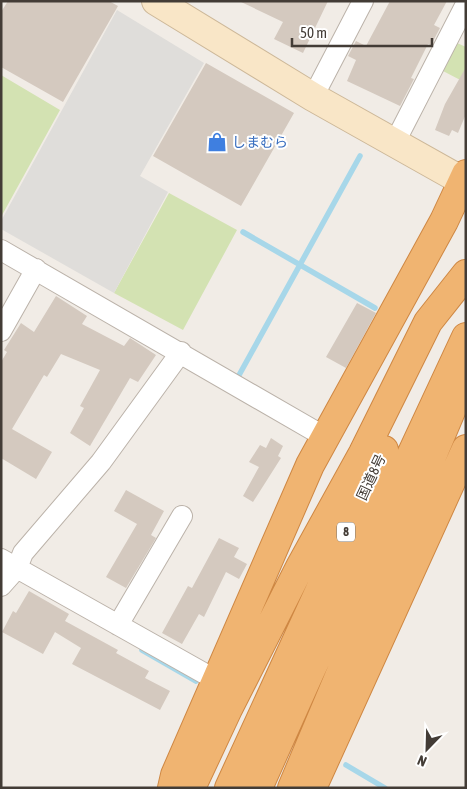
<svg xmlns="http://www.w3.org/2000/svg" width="467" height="789" font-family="'Asap Condensed','Noto Sans JP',sans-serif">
  <rect width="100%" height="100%" fill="#f1ece6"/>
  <path fill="#d3e2b2" d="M 457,43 L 466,47 L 466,83 L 443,71 Z
    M 1,75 L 60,110 L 1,217 Z
    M 169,193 L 237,230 L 183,330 L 114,293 Z"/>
  <path fill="#dfddda" d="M 117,10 L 204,63 L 140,176 L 168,192 L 114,293 L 1,229 L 1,221 Z"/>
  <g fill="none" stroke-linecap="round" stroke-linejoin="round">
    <path stroke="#a7d7e9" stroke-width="5.5" d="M 243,232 L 375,308
      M 238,377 L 360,156
      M 142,650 L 196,681
      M 346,765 L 385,788"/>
  </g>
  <path fill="#d4c9bf" d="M 8,1 L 109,1 L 118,6 L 63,102 L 1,67 L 1,12 Z
    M 239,1 L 328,1 L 303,53 L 274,39 L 283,22 Z
    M 390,1 L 447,1 L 434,25 L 440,28 L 431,45 L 428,44 L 411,78 L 414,79 L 400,106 L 347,81 L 356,60 L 348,56 L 356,41 L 366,46 Z
    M 206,63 L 294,113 L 241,206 L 153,156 Z
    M 466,67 L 466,114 L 458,133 L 452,130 L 449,136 L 435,130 L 445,104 Z
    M 56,296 L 87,316 L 82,324 L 124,346 L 130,338 L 156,355 L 138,382 L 130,378 L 90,446 L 70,433 L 84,408 L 80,406 L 100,370 L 61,354 L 47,377 L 44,375 L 12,429 L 52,452 L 36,479 L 1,458 L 1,362 L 7,352 L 4,350 L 21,323 L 34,332 Z
    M 357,303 L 376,313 L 346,368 L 326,357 Z
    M 271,438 L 283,446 L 278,456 L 281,458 L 253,502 L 243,496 L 259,467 L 249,462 L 260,445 L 266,448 Z
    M 126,490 L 164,511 L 151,535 L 156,538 L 126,588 L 106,577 L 137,524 L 114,511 Z
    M 219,538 L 239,548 L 234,557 L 247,564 L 239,579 L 226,572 L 204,617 L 199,614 L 182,644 L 162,633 L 188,586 L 192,588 Z
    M 29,591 L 69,614 L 65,621 L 118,650 L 116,653 L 149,671 L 145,678 L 170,691 L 160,710 L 72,664 L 81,648 L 55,632 L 43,654 L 2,632 L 13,611 L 16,613 Z"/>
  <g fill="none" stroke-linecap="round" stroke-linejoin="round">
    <defs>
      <path id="street" d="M 313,97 L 363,1
        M 395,142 L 466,4
        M 1,250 L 325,437
        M 1,331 L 36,269
        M 1,559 L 216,680
        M 1,586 L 17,568 L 23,553 L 101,462 L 181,352
        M 118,625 L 182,516"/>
      <path id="secondary" d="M 156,1 L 313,97 L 466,183"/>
      <path id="highway" d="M 172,788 L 175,775 L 310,465 L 444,221 L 466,174
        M 191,788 L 228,709 L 300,567 L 363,453 L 428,322 L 466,274
        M 229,788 L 384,450
        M 258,788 L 310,672 L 466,337
        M 292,788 L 465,378
        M 312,788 L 466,449"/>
    </defs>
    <use href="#street" stroke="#bbb2a9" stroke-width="22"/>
    <use href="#secondary" stroke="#cdb899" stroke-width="30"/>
    <use href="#highway" stroke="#ce8743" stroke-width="30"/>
    <use href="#street" stroke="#fff" stroke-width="20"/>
    <use href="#secondary" stroke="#f9e6c7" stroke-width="28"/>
    <use href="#highway" stroke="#f0b471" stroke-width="28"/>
  </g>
  <defs>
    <symbol id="shop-bare" viewBox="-9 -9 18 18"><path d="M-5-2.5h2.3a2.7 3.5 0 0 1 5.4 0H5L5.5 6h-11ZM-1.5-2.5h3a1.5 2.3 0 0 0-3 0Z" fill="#3f7fe0" stroke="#fff" stroke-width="2.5" paint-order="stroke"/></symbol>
  </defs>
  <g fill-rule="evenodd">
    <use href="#shop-bare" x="203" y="128" width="28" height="28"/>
  </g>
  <g text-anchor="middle" stroke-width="4" stroke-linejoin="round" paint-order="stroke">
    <rect fill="#fff" stroke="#7b7672" stroke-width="1" x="337" y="522.5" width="18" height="19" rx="4"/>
    <g font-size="12" font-weight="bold" fill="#433c36">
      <text x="346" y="536">8</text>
    </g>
    <g font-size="14" fill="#366cbe" stroke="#fff" text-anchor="start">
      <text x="232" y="147">しまむら</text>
    </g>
    <g font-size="14" fill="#433c36" stroke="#fff">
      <text transform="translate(371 477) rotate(-65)" y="5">国道8号</text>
    </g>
  </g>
  <rect width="467" height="789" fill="none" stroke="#433c36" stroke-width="5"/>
  <g transform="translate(427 749) rotate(203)" stroke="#ffffff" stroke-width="4" paint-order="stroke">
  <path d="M0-4L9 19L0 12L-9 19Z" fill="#433c36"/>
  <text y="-8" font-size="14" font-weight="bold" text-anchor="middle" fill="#433c36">N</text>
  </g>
  <path d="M292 38v8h140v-8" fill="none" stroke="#433c36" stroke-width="2.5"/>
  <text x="300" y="38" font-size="15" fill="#433c36" stroke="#ffffff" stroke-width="4" paint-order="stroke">50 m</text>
</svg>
